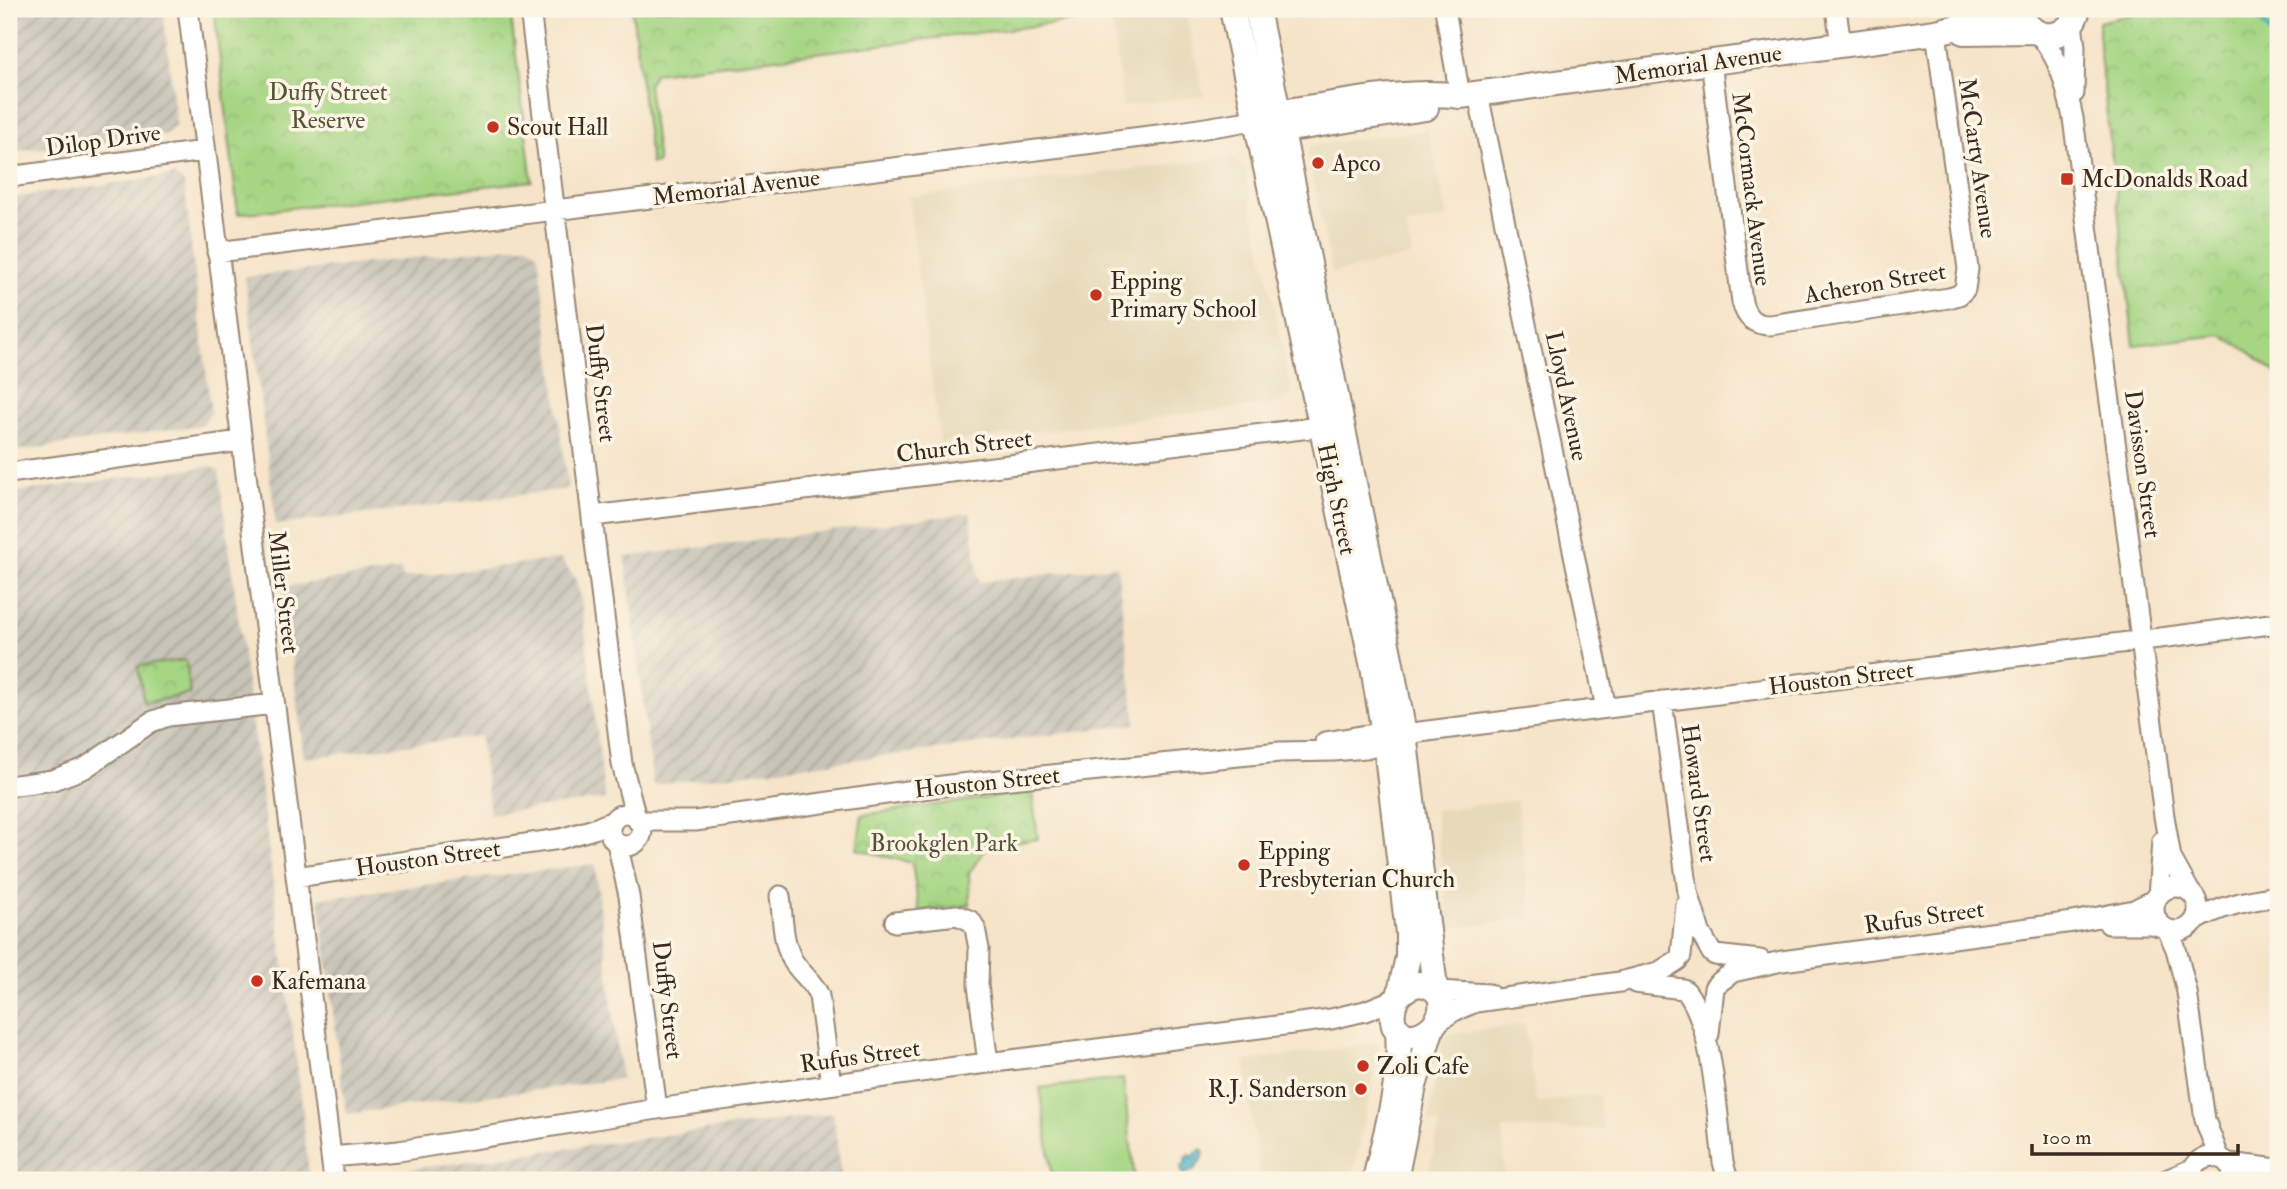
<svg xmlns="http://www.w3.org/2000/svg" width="2287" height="1189" font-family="'IM FELL Double Pica',serif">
  <defs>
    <pattern id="industrial-furrows" width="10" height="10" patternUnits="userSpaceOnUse" patternTransform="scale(1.75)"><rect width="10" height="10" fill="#c8c4b8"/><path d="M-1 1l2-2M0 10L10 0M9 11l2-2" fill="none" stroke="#a49f95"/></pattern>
    <pattern id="park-crowns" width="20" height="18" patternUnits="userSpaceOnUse" patternTransform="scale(1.75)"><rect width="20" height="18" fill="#a6d684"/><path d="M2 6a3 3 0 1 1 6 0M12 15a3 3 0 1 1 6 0" fill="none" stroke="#90b872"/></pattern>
    <pattern id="water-ripples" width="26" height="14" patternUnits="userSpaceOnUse" patternTransform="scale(1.75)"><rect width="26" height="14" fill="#47afc6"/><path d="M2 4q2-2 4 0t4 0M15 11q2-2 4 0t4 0" fill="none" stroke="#3c8fa0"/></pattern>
  </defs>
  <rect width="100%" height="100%" fill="#fcf5e5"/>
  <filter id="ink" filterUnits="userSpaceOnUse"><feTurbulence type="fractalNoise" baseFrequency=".0143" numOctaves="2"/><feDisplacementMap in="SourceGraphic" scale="14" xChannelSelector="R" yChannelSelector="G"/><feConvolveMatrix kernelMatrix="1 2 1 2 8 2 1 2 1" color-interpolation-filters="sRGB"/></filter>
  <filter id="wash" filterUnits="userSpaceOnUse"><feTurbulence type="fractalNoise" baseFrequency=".00686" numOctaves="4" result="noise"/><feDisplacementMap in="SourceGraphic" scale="28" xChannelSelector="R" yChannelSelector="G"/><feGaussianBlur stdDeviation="1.57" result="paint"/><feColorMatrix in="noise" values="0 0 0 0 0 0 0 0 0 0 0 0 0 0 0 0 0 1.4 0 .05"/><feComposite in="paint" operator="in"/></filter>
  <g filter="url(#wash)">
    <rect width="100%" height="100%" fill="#f6e4c9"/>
    <path fill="#e7daba" d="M 1170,9 L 1185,9 L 1204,96 L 1123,106 L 1112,17 Z
      M 1428,130 L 1448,217 L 1406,226 L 1412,256 L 1332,273 L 1307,152 L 1312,145 Z
      M 1232,157 L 1244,167 L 1292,393 L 1282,403 L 940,443 L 908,197 Z
      M 1517,800 L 1532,918 L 1449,929 L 1435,810 Z
      M 1525,1024 L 1536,1103 L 1598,1094 L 1603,1130 L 1503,1128 L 1505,1180 L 1427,1180 L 1440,1124 L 1428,1122 L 1442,1040 L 1446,1035 Z
      M 1380,1043 L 1352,1180 L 1260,1180 L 1245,1061 Z"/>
    <path fill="url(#industrial-furrows)" d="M 9,9 L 163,9 L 176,124 L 167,134 L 9,152 Z
      M 174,175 L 184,183 L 211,413 L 202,425 L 9,452 L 9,198 Z
      M 528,245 L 538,253 L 568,489 L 276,525 L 245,277 Z
      M 211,466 L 219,471 L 303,1111 L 303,1126 L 310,1180 L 9,1180 L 9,493 Z
      M 970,513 L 979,582 L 1117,566 L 1136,724 L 653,785 L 625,557 Z
      M 560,559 L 575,578 L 581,598 L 605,799 L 490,814 L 480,736 L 304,758 L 283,587 L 401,570 L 402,578 Z
      M 595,864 L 621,1079 L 346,1114 L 319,898 Z
      M 833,1113 L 842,1180 L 374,1180 L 373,1174 Z"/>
    <path fill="#a6d684" stroke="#708051" stroke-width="2" d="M 1123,1079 L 1135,1180 L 1053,1180 L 1040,1088 Z"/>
    <path fill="url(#park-crowns)" stroke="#708051" stroke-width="2" d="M 214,9 L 510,9 L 532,181 L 238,214 Z
      M 632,9 L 1170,9 L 655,73 L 648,84 L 658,163 L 651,164 Z
      M 2156,9 L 2278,9 L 2278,375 L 2248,351 L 2221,335 L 2134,345 L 2099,47 L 2099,22 Z
      M 186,660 L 190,694 L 144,703 L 138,666 Z
      M 1032,792 L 1038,839 L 989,844 L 969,873 L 970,905 L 919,911 L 912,863 L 857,849 L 862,815 Z"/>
    <path fill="url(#water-ripples)" stroke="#416c72" stroke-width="2" d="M 1201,1149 L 1204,1153 C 1202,1162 1193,1174 1183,1174 L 1181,1168 L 1186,1161 L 1185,1158 L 1189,1154 L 1192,1157 Z"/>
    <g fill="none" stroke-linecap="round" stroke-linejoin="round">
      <path stroke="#47afc6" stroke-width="4.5" d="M 2249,9 L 2256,14 L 2278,43"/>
    </g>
  </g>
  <g filter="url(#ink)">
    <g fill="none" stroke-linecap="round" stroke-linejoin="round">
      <defs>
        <path id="minor" d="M 188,9 L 334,1180
          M 530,9 L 622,764 L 636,818
          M 1445,9 L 1460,96
          M 1836,9 L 1841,45
          M 2072,24 L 2075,47 L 2074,93
          M 2038,33 C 2060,58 2066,86 2073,118 L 2164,816 L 2171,858 L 2190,892
          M 1711,62 L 1742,302 C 1746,318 1754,325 1770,325 L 1949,298 L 1959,295 L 1965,289 L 1968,269 L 1936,32
          M 1478,94 L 1606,708
          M 9,177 L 204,151
          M 217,252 L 1174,133 L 1255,120
          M 9,473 L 241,441
          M 593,516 L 1335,425
          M 1662,701 L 1688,892 L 1700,932 L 1712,953
          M 1404,734 L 2278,623
          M 1325,742 L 1384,732
          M 9,786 L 53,780 L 85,768 L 151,722 L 168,716 L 274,704
          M610 830a16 16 0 1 1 32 0a16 16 0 1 1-32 0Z
          M 638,821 L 695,821 L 950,785 L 1280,752 L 1334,751 L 1386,746
          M 617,843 L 629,896 L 657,1109
          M 296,877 L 560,839 L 594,829 L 613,821
          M2154 909a22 22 0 1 1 44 0a22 22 0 1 1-44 0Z
          M 780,896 C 783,917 782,942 793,961 C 801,974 814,982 819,996 L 831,1084
          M 2158,896 L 2162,841
          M 2195,921 C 2220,906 2249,900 2278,896
          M 895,922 L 957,915 L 971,921 L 975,928 L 979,949 L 978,985 L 988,1063
          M 2109,924 L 2151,924 L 2163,927
          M 2167,929 L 2176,949 L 2187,992 L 2205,1120 L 2219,1157
          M 1715,955 L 1760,960
          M 1681,956 L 1686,905
          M 1635,983 L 1683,989
          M 1717,984 L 1733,972 L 1782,961 L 2073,922 L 2134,910 L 2156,899
          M 1438,991 L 1489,994
          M 1686,991 C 1714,1027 1717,1116 1723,1162 L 1728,1180
          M 1436,1023 L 1454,1011 L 1476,1002 L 1620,982 L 1659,972 L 1678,960
          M 1709,1034 L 1714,988
          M 331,1157 L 399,1151 L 657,1109 L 956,1067 L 1331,1019 L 1365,1011 L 1395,999
          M 2228,1163 L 2278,1169
          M 2166,1180 L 2192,1169
          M 2191,1180 C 2190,1166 2199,1157 2213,1156 C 2226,1158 2234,1167 2233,1180"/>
        <path id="major" d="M 1232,9 L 1373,667 L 1386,746 L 1408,933 L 1408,957 L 1400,992
          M 1257,9 L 1391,664 L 1404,734 L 1435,988
          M 2023,18 C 2038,45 2071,39 2078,9
          M 1964,32 L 2033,31
          M 1266,116 L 1279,112 C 1336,105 1403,88 1460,96 L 1936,32 L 1971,24 L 2005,9
          M 1269,125 L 1283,130 L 1426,108
          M 1418,984 C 1459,987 1441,1040 1405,1036 L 1394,1026 C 1389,1004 1398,990 1418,984 Z
          M 1375,1180 C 1386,1131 1402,1082 1398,1032
          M 1395,1180 L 1414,1086 L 1431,1030"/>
      </defs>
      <use href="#minor" stroke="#988774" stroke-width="23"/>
      <use href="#major" stroke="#988774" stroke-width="28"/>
      <use href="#minor" stroke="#fff" stroke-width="19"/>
      <use href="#major" stroke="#fff" stroke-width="24"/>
    </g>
  </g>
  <g fill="#c8321e" stroke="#fcf5e5" stroke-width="2.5">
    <circle cx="493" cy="127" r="7"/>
    <circle cx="1318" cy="163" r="7"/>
    <rect x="2060" y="172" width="14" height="14" rx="3.5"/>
    <circle cx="1096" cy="295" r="7"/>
    <circle cx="1244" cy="865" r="7"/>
    <circle cx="257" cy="981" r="7"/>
    <circle cx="1363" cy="1066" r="7"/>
    <circle cx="1361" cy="1089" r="7"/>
  </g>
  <g text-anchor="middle" stroke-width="7" stroke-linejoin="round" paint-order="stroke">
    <g font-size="24" fill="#3b2a1e" stroke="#fcf5e5">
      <text transform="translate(1698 64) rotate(-8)" y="8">Memorial Avenue</text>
      <text transform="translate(103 140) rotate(-8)" y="8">Dilop Drive</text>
      <text transform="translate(1978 158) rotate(82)" y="8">McCarty Avenue</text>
      <text transform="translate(736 187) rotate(-7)" y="8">Memorial Avenue</text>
      <text transform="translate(1752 189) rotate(83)" y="8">McCormack Avenue</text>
      <text transform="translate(1875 283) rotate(-10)" y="8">Acheron Street</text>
      <text transform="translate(601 383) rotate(83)" y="8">Duffy Street</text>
      <text transform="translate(1567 396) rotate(78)" y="8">Lloyd Avenue</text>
      <text transform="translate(964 446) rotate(-7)" y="8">Church Street</text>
      <text transform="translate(2143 464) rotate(82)" y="8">Davisson Street</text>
      <text transform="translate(1337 499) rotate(78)" y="8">High Street</text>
      <text transform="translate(284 592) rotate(83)" y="8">Miller Street</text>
      <text transform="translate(1841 678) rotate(-7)" y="8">Houston Street</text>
      <text transform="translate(987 782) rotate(-6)" y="8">Houston Street</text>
      <text transform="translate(1699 793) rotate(82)" y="8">Howard Street</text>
      <text transform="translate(428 858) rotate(-8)" y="8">Houston Street</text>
      <text transform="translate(1924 917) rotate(-8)" y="8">Rufus Street</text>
      <text transform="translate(668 1000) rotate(83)" y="8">Duffy Street</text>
      <text transform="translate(860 1056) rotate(-8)" y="8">Rufus Street</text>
    </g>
    <g font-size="24" fill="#565538" stroke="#fcf5e5">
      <text x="328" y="100">Duffy Street<tspan x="328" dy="28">Reserve</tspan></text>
      <text x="944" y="851">Brookglen Park</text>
    </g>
    <g font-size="24" fill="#3b2a1e" stroke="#fcf5e5" text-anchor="start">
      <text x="507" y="135">Scout Hall</text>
      <text x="1332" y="171">Apco</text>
      <text x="2081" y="187">McDonalds Road</text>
      <text x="1110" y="289">Epping<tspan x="1110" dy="28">Primary School</tspan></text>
      <text x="1258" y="859">Epping<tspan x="1258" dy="28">Presbyterian Church</tspan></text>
      <text x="271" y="989">Kafemana</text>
      <text x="1377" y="1074">Zoli Cafe</text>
      <text x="1347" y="1097" text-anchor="end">R.J. Sanderson</text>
    </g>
  </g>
  <rect width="2287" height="1189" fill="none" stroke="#fcf5e5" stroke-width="35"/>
  <path d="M2032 1144v10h206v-10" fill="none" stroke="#3b2a1e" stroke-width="3.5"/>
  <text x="2042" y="1144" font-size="21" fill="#3b2a1e" stroke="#fcf5e5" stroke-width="5" paint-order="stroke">100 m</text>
</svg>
